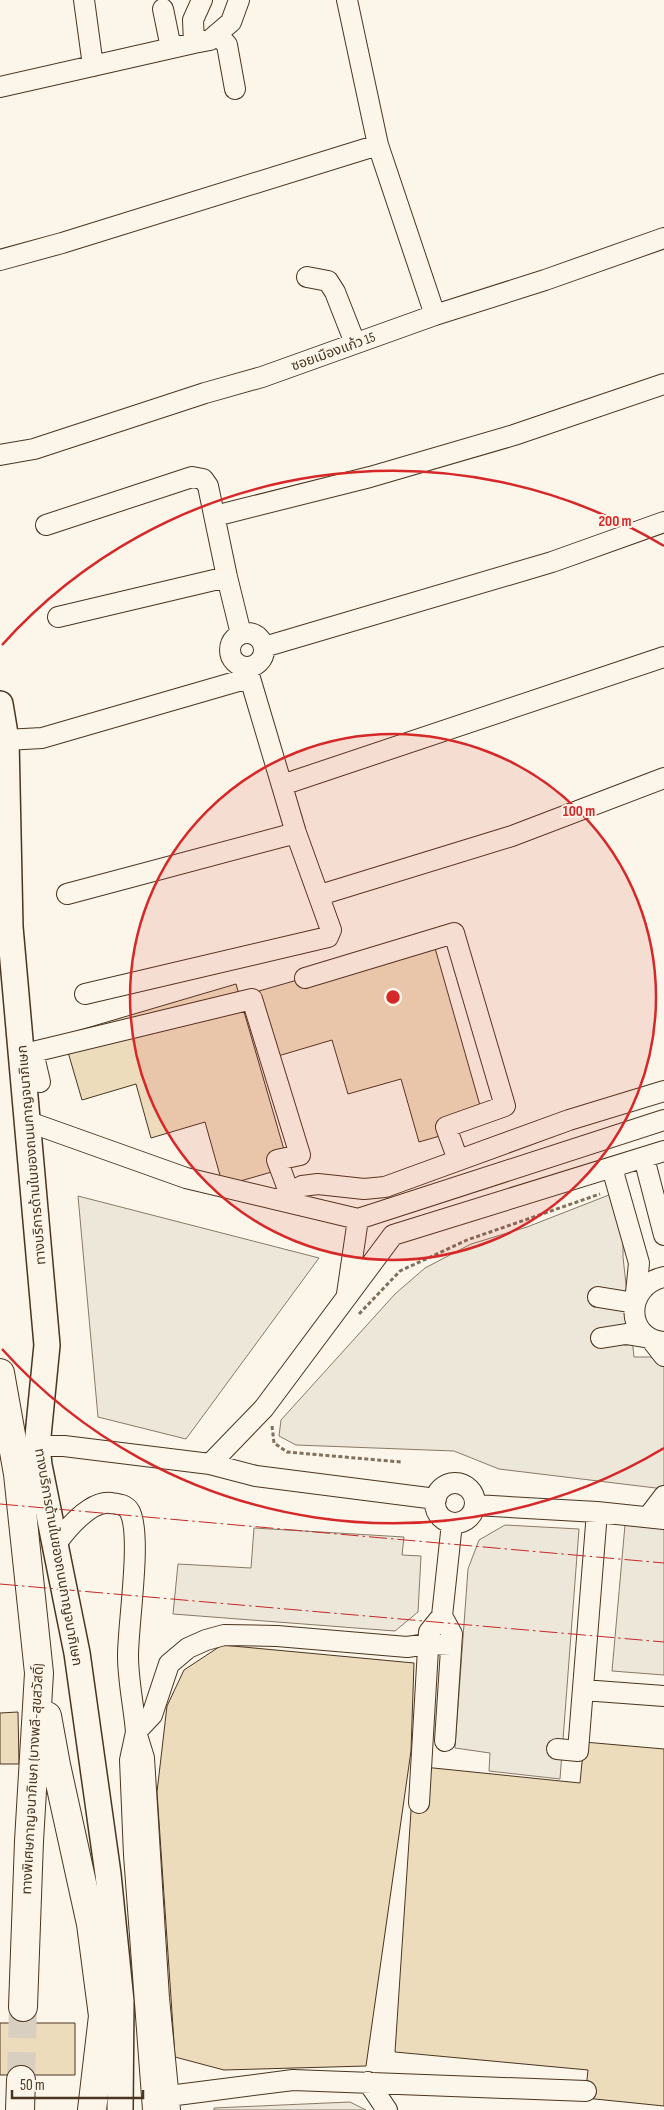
<svg xmlns="http://www.w3.org/2000/svg" width="664" height="2110" font-family="'Sofia Sans Condensed','Noto Sans Thai',sans-serif">
  <rect width="100%" height="100%" fill="#fbf6e9"/>
  <path fill="#ede7d9" stroke="#887966" d="M 614,1193 L 623,1223 L 623,1257 L 634,1357 L 664,1357 L 664,1489 L 499,1469 L 454,1451 L 296,1445 L 279,1436 L 281,1420 L 395,1294 L 425,1268 L 471,1244 L 527,1227 Z
    M 78,1196 L 319,1258 L 186,1439 L 98,1417 Z
    M 505,1525 L 579,1529 L 560,1779 L 489,1771 L 490,1753 L 455,1748 L 468,1569 L 479,1540 Z
    M 625,1525 L 664,1529 L 664,1675 L 612,1671 Z
    M 254,1528 L 404,1537 L 402,1555 L 421,1556 L 418,1612 L 395,1631 L 173,1614 L 178,1564 L 251,1568 Z
    M 350,2102 L 366,2110 L 214,2110 L 214,2108 Z"/>
  <path fill="#ecdcbc" stroke="#4a3520" d="M 433,941 L 485,1123 L 419,1142 L 401,1079 L 348,1094 L 332,1040 L 278,1056 L 259,991 Z
    M 236,984 L 289,1167 L 223,1186 L 205,1122 L 151,1138 L 136,1084 L 82,1100 L 63,1035 Z
    M 222,1645 L 414,1663 L 411,1751 L 366,2066 L 224,2070 L 175,2057 L 157,1792 L 167,1706 L 184,1670 Z
    M 18,1712 L 19,1764 L 0,1764 L 0,1713 Z
    M 584,1742 L 664,1749 L 664,2106 L 585,2098 L 588,2070 L 395,2052 L 414,1766 L 580,1783 Z
    M 0,2023 L 75,2023 L 75,2075 L 0,2075 Z"/>
  <g fill="none" stroke-linecap="round" stroke-linejoin="round">
    <path stroke="#d8cfc1" stroke-width="28" stroke-dasharray="28 14" stroke-linecap="butt" d="M 21,2080 L 23,2007"/>
    <defs>
      <path id="minor" d="M 84,0 L 93,66
        M 202,0 L 193,20 L 194,43 L 210,40 L 231,22 L 239,0
        M 347,0 L 378,145 L 435,315
        M 163,9 L 171,48
        M 217,34 L 227,45 L 235,89
        M 0,87 L 194,43
        M 0,260 L 62,243 L 378,145
        M 307,277 L 328,281 L 335,292 L 355,343
        M 0,455 L 34,449 L 205,393 L 262,377 L 435,315 L 545,280 L 664,238
        M 215,516 L 370,477 L 514,435 L 664,384
        M 46,525 L 192,477 L 203,479 L 208,486 L 227,577 L 241,634
        M 58,617 L 227,577
        M230 650a17 17 0 1 1 34 0a17 17 0 1 1-34 0Z
        M 264,647 L 552,562 L 664,522
        M 6,740 L 42,738 L 249,678
        M 282,785 L 664,657
        M 67,894 L 296,833
        M 320,895 L 512,836 L 664,778
        M 305,978 L 454,933 L 505,1106 L 446,1127 L 458,1160
        M 85,994 L 328,937 L 331,930 L 296,833 L 247,668
        M 40,1082 L 33,1052 L 252,999 L 300,1155 L 277,1160 L 289,1192
        M 29,1122 L 186,1178 L 358,1219 L 664,1120
        M 644,1158 L 664,1235
        M 279,1199 L 302,1186 L 318,1184 L 364,1189 L 385,1187 L 569,1120 L 664,1091
        M 664,1277 C 624,1286 625,1339 664,1342
        M 347,1294 L 358,1219
        M 598,1297 L 635,1303 L 639,1263 L 612,1168
        M 601,1338 L 626,1334 L 650,1338 L 664,1356
        M 37,1446 L 64,1446 L 210,1464 L 256,1476 L 436,1499
        M 210,1464 L 264,1408 L 393,1235 L 664,1151
        M435 1503a20 20 0 1 1 40 0a20 20 0 1 1-40 0Z
        M 475,1505 L 597,1512 L 664,1519
        M 648,1517 L 664,1496
        M 55,1545 C 66,1530 90,1500 111,1503 C 118,1504 126,1504 130,1512 C 142,1537 128,1623 128,1656 C 128,1681 134,1707 136,1732
        M 583,1690 L 664,1696
        M 136,1732 L 152,1715 L 169,1664 L 188,1648 L 206,1640 L 224,1635 L 277,1636 L 407,1647 L 428,1644 L 451,1645
        M 445,1741 L 452,1634 L 442,1616 L 452,1523
        M 557,1749 L 578,1751 L 597,1512
        M 419,1803 L 429,1632 L 442,1616
        M 368,2082 L 387,2110
        M 157,2095 L 169,2096 L 293,2080 L 586,2091
        M 153,2110 L 134,1855 L 130,1760 L 136,1732 L 144,1758 L 159,1998 L 170,2110"/>
      <path id="major" d="M 0,704 L 6,740 L 10,927 L 47,1345 L 37,1446 L 39,1465 L 77,1653 L 108,1874 L 121,2001 L 120,2110"/>
      <path id="highway" d="M 0,1373 L 18,1474 L 39,1673 L 29,1841 L 23,2007
        M 47,1716 L 56,1765 L 91,1924 L 103,2016 L 92,2110
        M 20,2110 L 21,2080"/>
    </defs>
    <use href="#minor" stroke="#4a3520" stroke-width="22"/>
    <use href="#major" stroke="#4a3520" stroke-width="28"/>
    <use href="#highway" stroke="#4a3520" stroke-width="30"/>
    <path stroke="#7f6f5c" stroke-width="3" stroke-dasharray="4 2.5" stroke-linecap="butt" d="M 359,1314 L 400,1271 L 467,1240 L 600,1194
      M 272,1426 L 274,1443 L 287,1452 L 401,1462"/>
    <use href="#minor" stroke="#fbf6e9" stroke-width="20"/>
    <use href="#major" stroke="#fbf6e9" stroke-width="25"/>
    <use href="#highway" stroke="#fbf6e9" stroke-width="28"/>
    <path stroke="#c62828" stroke-width="1" stroke-dasharray="18 4 2.5 4" stroke-linecap="butt" d="M 0,1504 L 664,1563
      M 0,1584 L 664,1642"/>
  </g>
  <circle cx="393" cy="997" r="263" fill="#d62828" fill-opacity=".12"/>
  <g fill="none" stroke="#d62828" stroke-width="2.5">
    <circle cx="393" cy="997" r="263"/>
    <path d="M664 1448A526 526 0 0 1 2 1349M2 645A526 526 0 0 1 664 546"/>
  </g>
  <g text-anchor="middle" stroke-width="4" stroke-linejoin="round" paint-order="stroke">
    <g font-size="14" fill="#4a3520" stroke="#fbf6e9">
      <text transform="translate(333 351) rotate(-20)" y="5">ซอยเมืองแก้ว 15</text>
      <text transform="translate(31 1155) rotate(-95)" y="5">ทางบริการด้านในของถนนกาญจนาภิเษก</text>
      <text transform="translate(59 1557) rotate(80)" y="5">ทางบริการด้านในของถนนกาญจนาภิเษก</text>
      <text transform="translate(32 1779) rotate(-87)" y="5">ทางพิเศษกาญจนาภิเษก (บางพลี-สุขสวัสดิ์)</text>
    </g>
  </g>
  <circle cx="393" cy="997" r="8" fill="#d62828" stroke="#fbf6e9" stroke-width="2.5"/>
  <g font-size="15" text-anchor="middle" font-weight="bold" fill="#d62828" stroke="#fbf6e9" stroke-width="4" stroke-linejoin="round" paint-order="stroke">
    <text x="615" y="526">200 m</text>
    <text x="579" y="816">100 m</text>
  </g>
  <path d="M12 2090v8h131v-8" fill="none" stroke="#4a3520" stroke-width="2.5"/>
  <text x="20" y="2090" font-size="15" fill="#4a3520" stroke="#fbf6e9" stroke-width="4" paint-order="stroke">50 m</text>
</svg>
